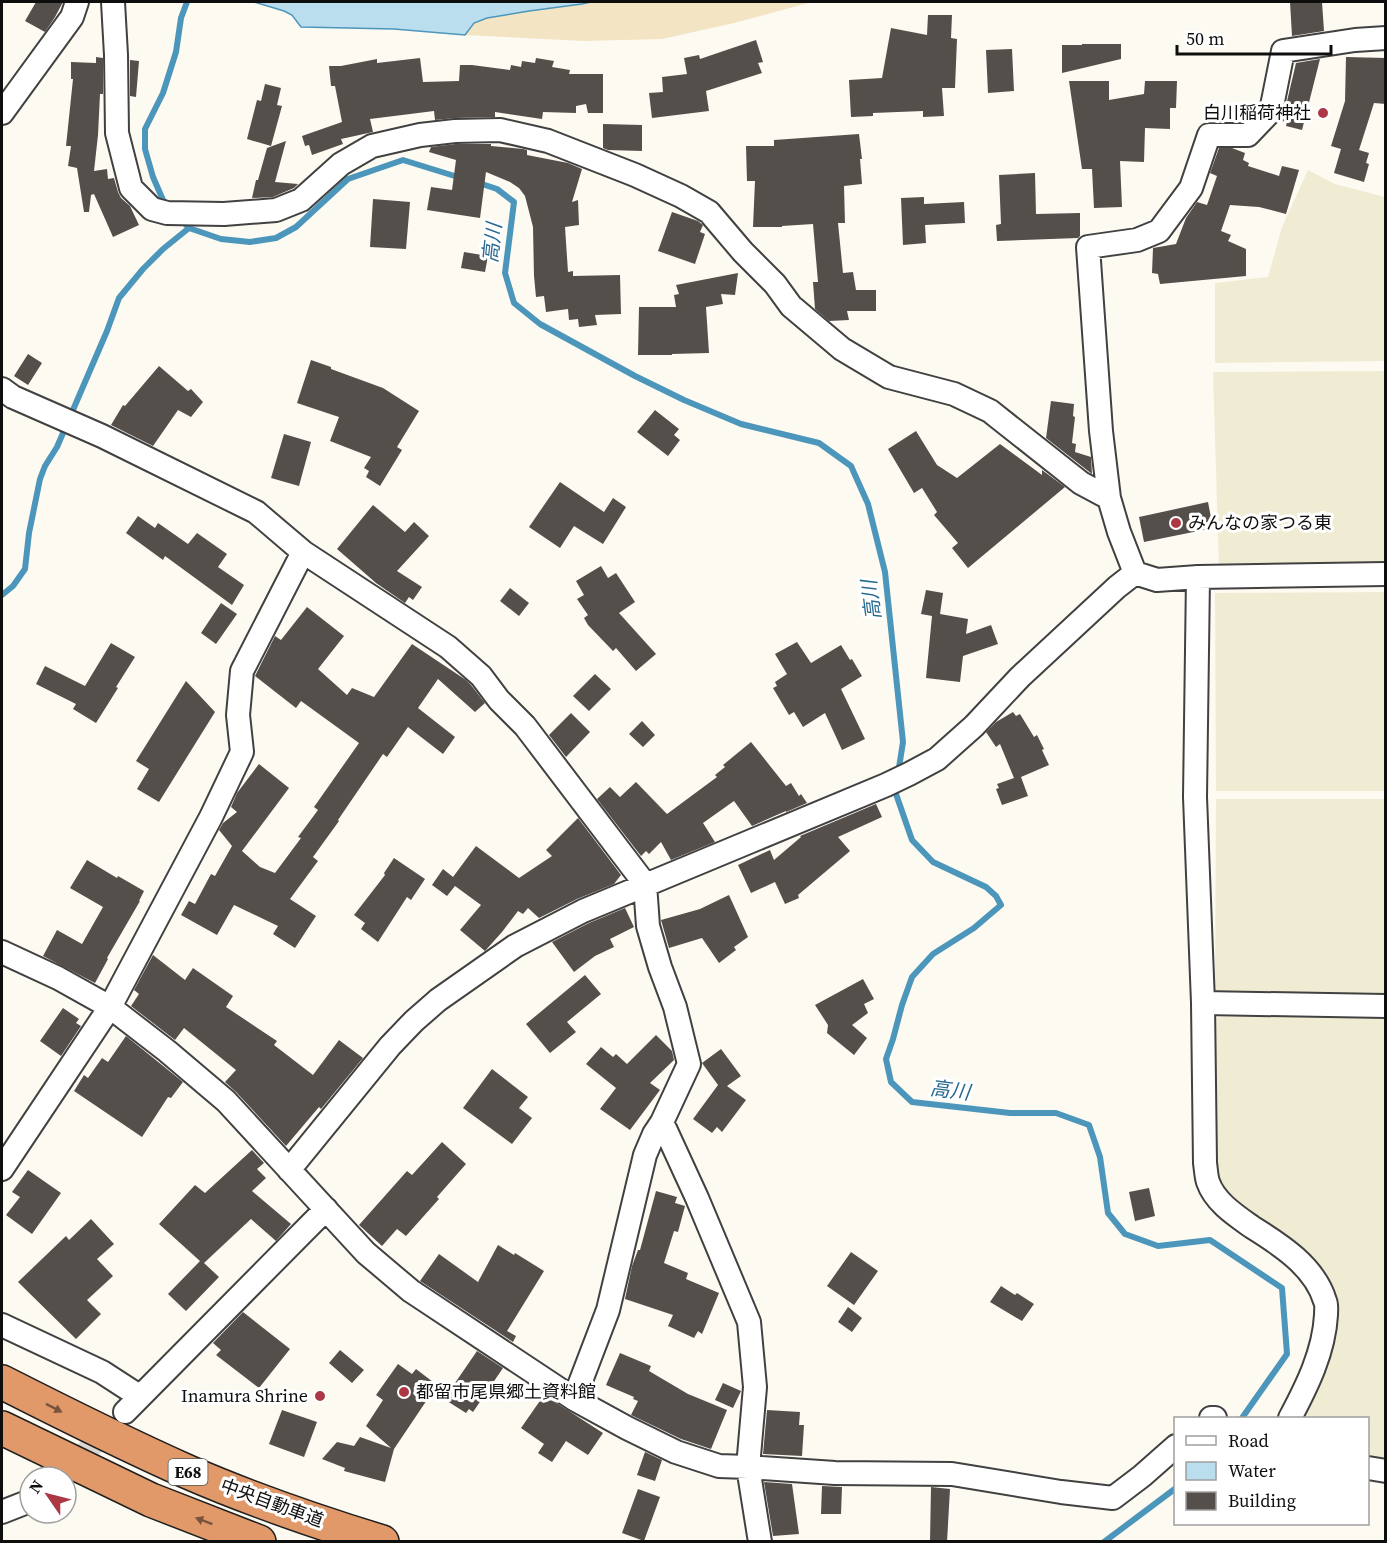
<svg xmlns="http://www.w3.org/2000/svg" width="1387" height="1543" font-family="'Source Serif 4','Noto Sans JP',serif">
  <rect width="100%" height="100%" fill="#fdfaf1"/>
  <path fill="#f0ecd3" d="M 1308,170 L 1335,184 L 1385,197 L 1385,361 L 1215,363 L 1215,283 L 1268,277 L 1282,227 Z
    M 1385,371 L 1385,568 L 1219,569 L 1213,372 Z
    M 1385,592 L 1385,791 L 1216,791 L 1215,593 Z
    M 1216,799 L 1385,799 L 1385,1000 L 1215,995 Z
    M 1385,1015 L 1385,1462 L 1368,1459 L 1368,1418 L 1298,1418 L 1332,1311 L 1216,1183 L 1214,1022 L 1218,1017 Z"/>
  <path fill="#f3e5c3" d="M 591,2 L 812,2 L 734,23 L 662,39 L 584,41 L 465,35 L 474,23 L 487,18 L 529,11 L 582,4 Z"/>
  <path fill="#bbdeee" stroke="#4c96bc" stroke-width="1.5" d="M 254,2 L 591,2 L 582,4 L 529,11 L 487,18 L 474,23 L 465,35 L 394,29 L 301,27 L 292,15 L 284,11 Z"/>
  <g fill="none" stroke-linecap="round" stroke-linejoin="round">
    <path stroke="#4c96bc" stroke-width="6" d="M 479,183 L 497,189 L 514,202 L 505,273 L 514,303 L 540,324 L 635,376 L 684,400 L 741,424 L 819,443 L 851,466 L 868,504 L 885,572 L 903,742 L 898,774
      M 170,207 L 163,200 L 153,177 L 145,149 L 145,129 L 163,93 L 176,52 L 181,18 L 187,2
      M 180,219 L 189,228 L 221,239 L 250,242 L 276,238 L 296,227 L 348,179 L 403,160 L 461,178
      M 2,595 L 13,586 L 25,569 L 29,533 L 40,479 L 45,466 L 57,447 L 107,331 L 119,298 L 143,269 L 163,249 L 189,228
      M 897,787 L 896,794 L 912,840 L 933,862 L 986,887 L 996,896 L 1001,905 L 974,928 L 933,954 L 912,977 L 902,1005 L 893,1039 L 886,1059 L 891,1082 L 912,1102 L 1010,1113 L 1056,1113 L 1089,1125 L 1100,1157 L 1108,1213 L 1125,1234 L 1158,1246 L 1210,1240 L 1282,1288 L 1287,1354 L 1242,1418
      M 1104,1542 L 1176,1488"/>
  </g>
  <path fill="#554f4c" d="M 36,2 L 63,2 L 55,17 L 45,32 L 25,21 Z
    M 1290,2 L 1322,2 L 1324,31 L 1292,36 Z
    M 928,15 L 952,15 L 951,38 L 957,39 L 955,88 L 942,88 L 944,116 L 923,117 L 923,111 L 873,113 L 873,116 L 851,117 L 849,80 L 882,78 L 891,28 L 927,35 Z
    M 756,40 L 763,62 L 758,63 L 762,73 L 706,91 L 709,111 L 652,118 L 649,93 L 663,92 L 662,77 L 687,74 L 684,58 L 699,55 L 700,59 Z
    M 1082,44 L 1121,44 L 1121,59 L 1062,73 L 1062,45 L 1082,45 Z
    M 1012,49 L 1014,91 L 988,93 L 986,50 Z
    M 96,57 L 103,58 L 103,94 L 100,94 L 98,135 L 94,171 L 107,169 L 108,179 L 114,178 L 118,192 L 121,198 L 130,206 L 139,225 L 113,237 L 94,194 L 91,195 L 89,212 L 84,212 L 77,168 L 68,166 L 71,146 L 66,146 L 73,79 L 71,79 L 71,62 L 96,63 Z
    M 1346,57 L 1386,58 L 1386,104 L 1374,103 L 1359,150 L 1369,153 L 1366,163 L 1369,164 L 1364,182 L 1334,173 L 1341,149 L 1331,146 L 1345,101 Z
    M 420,58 L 423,82 L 459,81 L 460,65 L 472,65 L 510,70 L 511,65 L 521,67 L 522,61 L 535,63 L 536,58 L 554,61 L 552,67 L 570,70 L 569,74 L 603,74 L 603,113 L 588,113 L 586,104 L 576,106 L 576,113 L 543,112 L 542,119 L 495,112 L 495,117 L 455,118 L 435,120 L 434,111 L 370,119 L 373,132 L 341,139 L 343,144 L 312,155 L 309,145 L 305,146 L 302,136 L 342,122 L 335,86 L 331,86 L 329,66 L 341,66 L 377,59 L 377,63 Z
    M 1320,59 L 1302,130 L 1286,126 L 1287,122 L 1281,121 L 1284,114 L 1296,63 Z
    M 130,60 L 139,61 L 136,97 L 130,96 Z
    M 1069,81 L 1109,81 L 1109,100 L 1144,94 L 1145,81 L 1177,81 L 1176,108 L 1170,108 L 1170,129 L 1145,128 L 1144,162 L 1120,161 L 1122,207 L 1094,208 L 1092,169 L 1082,169 Z
    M 265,84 L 281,88 L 277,105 L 282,106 L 271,146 L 247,139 L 257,100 L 261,101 Z
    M 603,124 L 642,125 L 642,151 L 608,150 L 603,148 Z
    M 859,134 L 862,159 L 860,159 L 862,184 L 844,186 L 845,223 L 838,223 L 843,273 L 853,272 L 856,290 L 876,290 L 876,311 L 847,311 L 849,320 L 829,321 L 815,309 L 813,282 L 818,282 L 813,224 L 782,226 L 782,227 L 753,227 L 755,181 L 747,181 L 746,146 L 774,146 L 774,140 Z
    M 286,141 L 275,182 L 298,184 L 294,188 L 273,197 L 252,198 L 256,180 L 258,180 L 267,148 Z
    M 456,144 L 491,144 L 491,146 L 523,149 L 527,150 L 527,155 L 568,163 L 582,169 L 572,202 L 578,200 L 579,225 L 565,227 L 568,272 L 573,271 L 573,276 L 620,275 L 621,314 L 595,315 L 597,325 L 579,327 L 578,319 L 569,320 L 568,309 L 546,312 L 544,296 L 536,297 L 534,276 L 533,227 L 525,196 L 519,188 L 510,182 L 486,172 L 480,218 L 427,210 L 431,187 L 452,190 L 456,160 L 429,152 L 431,147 Z
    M 1219,148 L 1232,148 L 1245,153 L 1243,160 L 1249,163 L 1248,166 L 1279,176 L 1282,166 L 1299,170 L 1286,214 L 1259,207 L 1230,205 L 1221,231 L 1231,235 L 1228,241 L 1246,249 L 1246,276 L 1160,284 L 1158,274 L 1152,273 L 1153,248 L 1176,244 L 1186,218 L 1197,202 L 1207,205 L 1217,176 L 1210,173 Z
    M 1035,173 L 1036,214 L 1080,213 L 1080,236 L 1078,238 L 997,241 L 996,225 L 1001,224 L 999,175 Z
    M 924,197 L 924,204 L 964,202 L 965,223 L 925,225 L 926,243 L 903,245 L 901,198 Z
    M 373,199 L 410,202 L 406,249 L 370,247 Z
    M 672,212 L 698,221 L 703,225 L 700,232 L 705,234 L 695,264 L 658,251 Z
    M 464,252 L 488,256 L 485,272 L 461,268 Z
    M 738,273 L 735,295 L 721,294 L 723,304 L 706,307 L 709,353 L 672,354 L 672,355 L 638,355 L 639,307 L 676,307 L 674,295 L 679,294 L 676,285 Z
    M 28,354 L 42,363 L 28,385 L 14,376 Z
    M 311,360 L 331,367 L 331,369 L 383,388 L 419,411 L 397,447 L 402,450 L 380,486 L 366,477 L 369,471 L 364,468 L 371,457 L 330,441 L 339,417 L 297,403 Z
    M 159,366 L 188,391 L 191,389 L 203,402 L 191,417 L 178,410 L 153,446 L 111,425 L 123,405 L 125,406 Z
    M 1051,401 L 1074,404 L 1073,416 L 1075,417 L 1072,443 L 1076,444 L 1075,452 L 1091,457 L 1092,474 L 1046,438 Z
    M 655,410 L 679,429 L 674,435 L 680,440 L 668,456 L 637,432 Z
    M 916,431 L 937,465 L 957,478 L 1000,444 L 1042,475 L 1042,470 L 1065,487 L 968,568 L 952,548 L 958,543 L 934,515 L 937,512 L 922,488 L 914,493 L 888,449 Z
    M 284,434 L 311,442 L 299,486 L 271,478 Z
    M 560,482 L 604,512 L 613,498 L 626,507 L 603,544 L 574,526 L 560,548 L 529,527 Z
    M 1208,502 L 1213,528 L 1144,542 L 1139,517 Z
    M 373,505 L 405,532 L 414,522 L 429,536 L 397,571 L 422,587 L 413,600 L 409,597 L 405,603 L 376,583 L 337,549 Z
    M 138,516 L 155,528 L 158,523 L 188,544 L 197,533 L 227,554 L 218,567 L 244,585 L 232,605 L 165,556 L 163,560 L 126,533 Z
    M 601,566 L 608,578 L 616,573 L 635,602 L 619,613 L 656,654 L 636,671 L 616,648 L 613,651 L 588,625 L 584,618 L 588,615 L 577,599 L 584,595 L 576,581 Z
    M 510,588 L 529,603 L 519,616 L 500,601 Z
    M 926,590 L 943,593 L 940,614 L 968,619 L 966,634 L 991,625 L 998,644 L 963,656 L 960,682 L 926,678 L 932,616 L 921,614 Z
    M 221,603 L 237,614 L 216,644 L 201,633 Z
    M 307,607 L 344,636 L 318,669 L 347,695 L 352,688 L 374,697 L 412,644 L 466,680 L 471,685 L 485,703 L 475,712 L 438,679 L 418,708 L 455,737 L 443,754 L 408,727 L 387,757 L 383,754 L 338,820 L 339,821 L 313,857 L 318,861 L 290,899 L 316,916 L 295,948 L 273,934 L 278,926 L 234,905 L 217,935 L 181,915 L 189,901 L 195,904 L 211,874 L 215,876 L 232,846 L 219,830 L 223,823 L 237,812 L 231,807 L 237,793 L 259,764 L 289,788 L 242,851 L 260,867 L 275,873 L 301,838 L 298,837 L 318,810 L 314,807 L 359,743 L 301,701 L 296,708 L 255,676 L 275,636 L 281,640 Z
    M 797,642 L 811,663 L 841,645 L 850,660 L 852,659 L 862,676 L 841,689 L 865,739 L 842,750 L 825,713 L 803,727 L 794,712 L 789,715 L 773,688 L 777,686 L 775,682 L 787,674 L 775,654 Z
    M 111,643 L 135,657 L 116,687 L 118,688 L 96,723 L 73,709 L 76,704 L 36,684 L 45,666 L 85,686 Z
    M 595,674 L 611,689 L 589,711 L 573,696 Z
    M 186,681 L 215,712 L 159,802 L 137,789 L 149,769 L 136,761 Z
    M 1013,712 L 1016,716 L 1020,714 L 1034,737 L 1037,735 L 1044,749 L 1042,750 L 1049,765 L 1021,777 L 1028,796 L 1002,805 L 996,789 L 999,788 L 997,784 L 1014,778 L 1000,744 L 996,747 L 986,732 L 996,722 Z
    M 571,713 L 590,732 L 566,757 L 549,735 Z
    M 642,721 L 655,735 L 643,747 L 629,734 Z
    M 751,742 L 786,786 L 791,783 L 799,796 L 801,794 L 807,803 L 786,812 L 786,811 L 752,826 L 734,801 L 703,823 L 715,842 L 671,860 L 661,842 L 649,854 L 646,851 L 641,856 L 597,799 L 610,787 L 620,797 L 636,782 L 667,814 L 717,777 L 715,775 L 725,767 L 723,765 Z
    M 876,804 L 882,817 L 838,837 L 850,851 L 798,895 L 799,898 L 785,904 L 775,882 L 751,893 L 738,865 L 770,850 L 774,860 L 801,837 L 800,836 Z
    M 578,818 L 621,875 L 614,884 L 577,899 L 539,918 L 528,908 L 523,914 L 518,911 L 502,932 L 485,951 L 460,930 L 481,905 L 455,886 L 447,896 L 432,885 L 443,869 L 453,877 L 476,846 L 519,878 L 552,856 L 546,850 Z
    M 394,858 L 425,879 L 411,900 L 407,897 L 378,942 L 361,929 L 365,923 L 354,915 L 385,875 L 384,873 Z
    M 87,860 L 117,878 L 118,876 L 144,891 L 139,901 L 140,901 L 107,958 L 108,959 L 95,983 L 43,956 L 57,930 L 82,944 L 103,907 L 70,888 Z
    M 729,895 L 748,937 L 734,947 L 736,950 L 719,963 L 702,938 L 669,948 L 661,920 L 700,909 Z
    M 625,908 L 634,927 L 610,939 L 614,947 L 595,956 L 574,972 L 552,942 L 589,923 Z
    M 153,955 L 185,980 L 193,968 L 233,996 L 226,1007 L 277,1041 L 274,1045 L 313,1075 L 339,1040 L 363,1058 L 321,1109 L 319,1107 L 286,1146 L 236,1092 L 225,1082 L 236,1070 L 184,1028 L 175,1040 L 131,1006 L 139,994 L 134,990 Z
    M 585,975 L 601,994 L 567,1022 L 576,1032 L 550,1053 L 526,1024 Z
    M 863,979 L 874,999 L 864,1004 L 868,1013 L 852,1025 L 867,1038 L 854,1055 L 827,1033 L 828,1025 L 815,1005 Z
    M 63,1008 L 79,1019 L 76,1023 L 81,1026 L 61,1056 L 40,1041 Z
    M 656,1035 L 672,1051 L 674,1060 L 650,1083 L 660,1090 L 630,1130 L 600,1109 L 616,1088 L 586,1064 L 601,1047 L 613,1057 L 616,1054 L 627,1064 Z
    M 126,1036 L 183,1082 L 171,1098 L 168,1097 L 142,1137 L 74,1091 L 84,1075 L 88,1078 L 102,1058 L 108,1062 Z
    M 721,1049 L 741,1076 L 727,1086 L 746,1100 L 722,1132 L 717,1127 L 712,1133 L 693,1119 L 718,1085 L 702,1063 Z
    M 492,1069 L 528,1097 L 519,1108 L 532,1118 L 512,1144 L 463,1108 Z
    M 442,1142 L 466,1164 L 437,1197 L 439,1199 L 406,1236 L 397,1229 L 382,1246 L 359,1225 L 407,1171 L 412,1175 Z
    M 252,1150 L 264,1163 L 257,1169 L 266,1178 L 252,1191 L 291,1224 L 276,1241 L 251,1219 L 204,1263 L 219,1277 L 186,1311 L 168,1294 L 200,1261 L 159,1224 L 195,1185 L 205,1193 Z
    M 28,1170 L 61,1193 L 32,1234 L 6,1215 L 20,1197 L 12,1192 Z
    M 1149,1188 L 1155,1216 L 1135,1221 L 1129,1192 Z
    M 656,1191 L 677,1197 L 675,1203 L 685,1206 L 678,1232 L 674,1231 L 664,1263 L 688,1273 L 686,1279 L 719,1293 L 702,1334 L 698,1331 L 694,1338 L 668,1326 L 673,1315 L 625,1299 L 632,1266 L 638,1250 L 640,1250 Z
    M 91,1219 L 114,1244 L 97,1259 L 113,1276 L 87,1300 L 101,1314 L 76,1339 L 18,1282 L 66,1236 L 69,1240 Z
    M 498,1245 L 514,1255 L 515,1253 L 544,1271 L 507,1331 L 516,1336 L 513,1342 L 420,1281 L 439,1254 L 478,1282 Z
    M 851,1252 L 878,1271 L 854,1305 L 827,1286 Z
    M 1001,1286 L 1015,1295 L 1017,1293 L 1034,1304 L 1022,1321 L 990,1302 Z
    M 848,1307 L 862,1318 L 852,1332 L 838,1322 Z
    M 243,1312 L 290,1349 L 259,1388 L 216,1355 L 221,1350 L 213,1343 Z
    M 340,1350 L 364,1370 L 352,1383 L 329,1363 Z
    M 477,1351 L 503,1368 L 473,1412 L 469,1409 L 466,1413 L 444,1399 Z
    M 620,1353 L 651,1366 L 649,1371 L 688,1394 L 727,1410 L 711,1449 L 681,1439 L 631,1415 L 638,1401 L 633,1399 L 634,1397 L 606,1385 Z
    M 398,1364 L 412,1374 L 416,1369 L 437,1385 L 394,1449 L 385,1482 L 344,1471 L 345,1468 L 322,1459 L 337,1442 L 354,1446 L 360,1437 L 391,1448 L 366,1426 L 383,1400 L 376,1395 Z
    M 723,1383 L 741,1391 L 733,1408 L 715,1400 Z
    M 544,1395 L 603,1433 L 588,1455 L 566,1441 L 552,1462 L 538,1453 L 544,1444 L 521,1428 Z
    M 282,1410 L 317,1422 L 304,1457 L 269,1444 Z
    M 767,1410 L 800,1412 L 799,1425 L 804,1425 L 802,1456 L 763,1454 Z
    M 645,1452 L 662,1460 L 655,1481 L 637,1475 Z
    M 764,1482 L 792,1484 L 799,1534 L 773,1536 Z
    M 822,1486 L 842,1487 L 841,1514 L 821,1514 Z
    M 931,1487 L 950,1489 L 947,1542 L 930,1542 Z
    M 638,1489 L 660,1497 L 644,1541 L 622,1533 Z"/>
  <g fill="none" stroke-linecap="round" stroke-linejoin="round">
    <path stroke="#d9d7cf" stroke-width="22" stroke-dasharray="22 11" stroke-linecap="butt" d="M 62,1477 L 113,1424"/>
    <defs>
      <path id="minor" d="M 113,2 L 116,55 L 117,133 L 131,188 L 152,209 L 167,213 L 224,214 L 276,210 L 301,200 L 341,164 L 372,146 L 420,135 L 455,131 L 500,130 L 548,141 L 635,175 L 681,196 L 709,212 L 743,252 L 775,284 L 791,306 L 842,349 L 889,377 L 954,394 L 990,411 L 1081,483 L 1109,498
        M 1386,38 L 1355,40 L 1283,51 L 1271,111 L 1248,135 L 1209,135 L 1191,188 L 1159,231 L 1137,240 L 1088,247 L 1101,431 L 1109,498 L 1119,532 L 1135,573 L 1157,580 L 1198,577 L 1386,574
        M 2,113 L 72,17 L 77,2
        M 2,389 L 13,397 L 102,436 L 256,512 L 303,552 L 448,647 L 481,676 L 499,700 L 525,726 L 645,884 L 648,926 L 660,967 L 675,1007 L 689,1064 L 662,1122 L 654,1134 L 645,1155 L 608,1310 L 574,1399
        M 1198,577 L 1195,797 L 1203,1003 L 1205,1163 C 1206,1169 1206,1176 1208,1182 C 1215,1202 1235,1215 1252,1227 C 1281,1245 1315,1267 1325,1301 C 1327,1305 1326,1310 1326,1315 C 1324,1352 1307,1386 1290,1418
        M 2,952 L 58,978 L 110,1007 L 167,1051 L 226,1101 L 366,1253 L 411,1291 L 574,1399 L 627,1428 L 676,1452 L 719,1466 L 748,1467 L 835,1473 L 952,1474 L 1061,1492 L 1113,1498 L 1142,1476 L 1176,1446
        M 1203,1003 L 1386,1006
        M 662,1122 L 697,1198 L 749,1322 L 755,1387 L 748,1467 L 760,1542
        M 2,1169 L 110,1007 L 211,817 L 242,752 L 238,715 L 242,671 L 303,552
        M 289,1170 L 390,1046 L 414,1021 L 438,1000 L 515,946 L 583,911 L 886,785 L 909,774 L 937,759 L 974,726 L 1020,677 L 1117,587 L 1135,573
        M 2,1325 L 102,1372 L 139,1396
        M 125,1412 L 326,1209
        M 1211,1418 L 1215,1418
        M 1368,1468 L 1386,1471
        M 2,1512 L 30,1501"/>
      <path id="motorway" d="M 2,1382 C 63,1413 125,1444 188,1472 C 250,1499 317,1522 382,1542
        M 2,1428 L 151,1500 L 259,1542"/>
    </defs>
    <use href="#minor" stroke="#414141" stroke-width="26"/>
    <use href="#motorway" stroke="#1f1f1f" stroke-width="36"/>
    <use href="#minor" stroke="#fff" stroke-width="22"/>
    <use href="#motorway" stroke="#e1996a" stroke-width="33"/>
  </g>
  <defs><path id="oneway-solid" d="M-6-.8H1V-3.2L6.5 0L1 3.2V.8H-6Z" transform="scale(1.5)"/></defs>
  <g fill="#78543c">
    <use href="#oneway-solid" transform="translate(54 1408) rotate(27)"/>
    <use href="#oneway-solid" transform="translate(204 1521) rotate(-159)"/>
  </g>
  <g fill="#ac3845" stroke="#fff" stroke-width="2">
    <circle cx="1323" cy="113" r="6"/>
    <circle cx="1176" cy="523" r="6"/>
    <circle cx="404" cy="1392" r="6"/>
    <circle cx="320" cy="1396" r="6"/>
  </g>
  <g text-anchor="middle" stroke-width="6" stroke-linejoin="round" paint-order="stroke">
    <rect fill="#fff" stroke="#565656" stroke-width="1.5" x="168.5" y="1459" width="39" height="26" rx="4.5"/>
    <g font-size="16" font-weight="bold" fill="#0e0e0e">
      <text x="188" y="1478">E68</text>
    </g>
    <g font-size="18" fill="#0e0e0e" stroke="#fff" text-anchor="end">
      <text x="1311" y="119">白川稲荷神社</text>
      <text x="1188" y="529" text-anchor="start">みんなの家つる東</text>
      <text x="416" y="1398" text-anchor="start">都留市尾県郷土資料館</text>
      <text x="308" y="1402">Inamura Shrine</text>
    </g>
    <g font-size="18" fill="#0e0e0e" stroke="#fff">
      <text transform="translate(272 1503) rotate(20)" y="6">中央自動車道</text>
    </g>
    <g font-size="20" font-style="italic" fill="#276990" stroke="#fff">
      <text transform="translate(492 243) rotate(-84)" y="7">高川</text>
      <text transform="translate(871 600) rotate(-97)" y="7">高川</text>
      <text transform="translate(950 1090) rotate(7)" y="7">高川</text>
    </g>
  </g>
  <rect width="1387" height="1543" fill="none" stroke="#0e0e0e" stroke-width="6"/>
  <rect x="1174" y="1417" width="195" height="108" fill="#ffffff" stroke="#9f9f9f" stroke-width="1.5"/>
  <rect x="1186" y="1436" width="30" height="9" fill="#ffffff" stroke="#9f9f9f" stroke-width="1.5"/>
  <text x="1228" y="1447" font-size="18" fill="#0e0e0e">Road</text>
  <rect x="1186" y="1462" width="30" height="18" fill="#bbdeee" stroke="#9f9f9f" stroke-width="1.5"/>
  <text x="1228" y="1477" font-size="18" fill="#0e0e0e">Water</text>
  <rect x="1186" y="1492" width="30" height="18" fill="#554f4c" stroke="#9f9f9f" stroke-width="1.5"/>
  <text x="1228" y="1507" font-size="18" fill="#0e0e0e">Building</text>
  <g transform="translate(48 1495) rotate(305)"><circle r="28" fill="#ffffff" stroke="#9f9f9f" stroke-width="1.5"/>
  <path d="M0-4.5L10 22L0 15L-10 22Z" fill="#ac3845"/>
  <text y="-9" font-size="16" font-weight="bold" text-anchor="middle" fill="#0e0e0e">N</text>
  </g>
  <path d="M1177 45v9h154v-9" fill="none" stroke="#0e0e0e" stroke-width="3"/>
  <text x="1186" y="45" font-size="18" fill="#0e0e0e" stroke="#ffffff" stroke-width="4.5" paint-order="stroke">50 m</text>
</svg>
